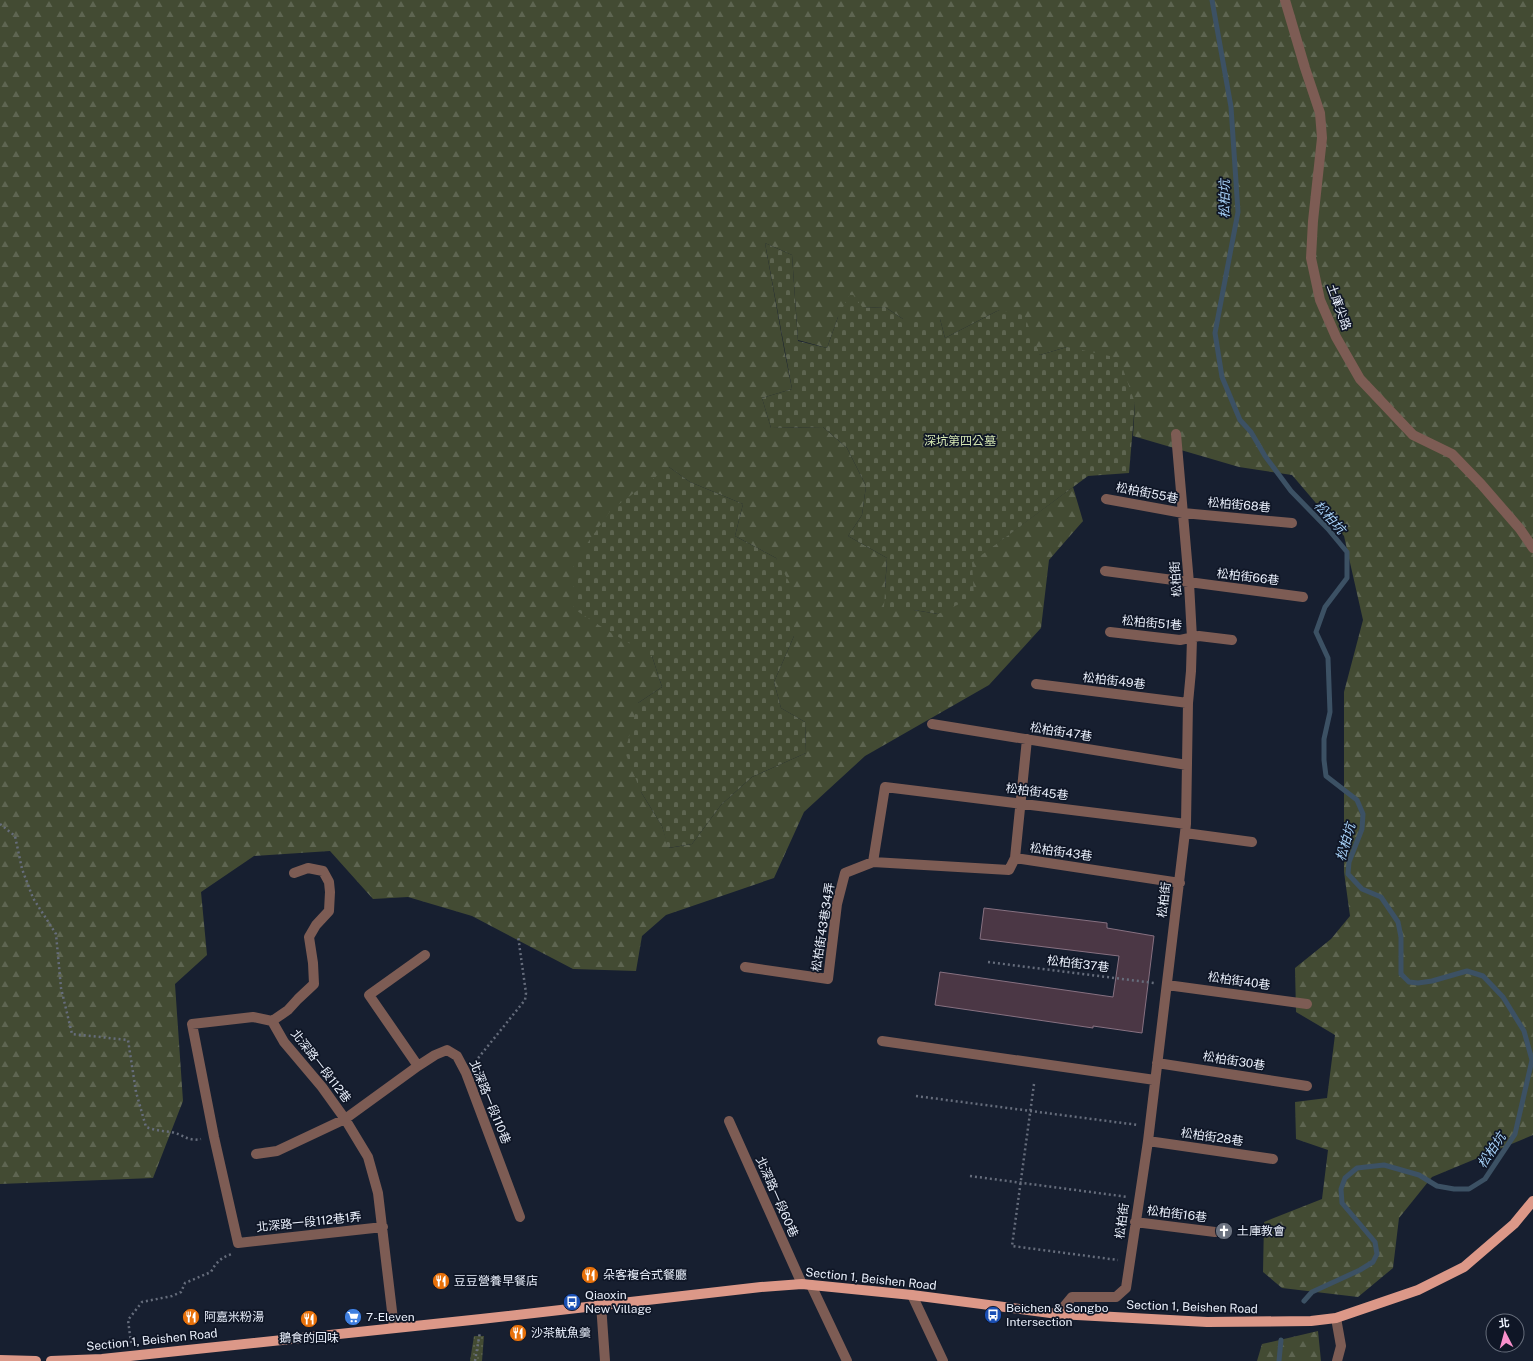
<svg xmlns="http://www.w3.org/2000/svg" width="1533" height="1361" font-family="'Public Sans','Noto Sans TC',sans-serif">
  <defs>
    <pattern id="forest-firs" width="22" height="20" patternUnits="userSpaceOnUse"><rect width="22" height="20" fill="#434b33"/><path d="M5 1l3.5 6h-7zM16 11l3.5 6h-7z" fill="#5e6551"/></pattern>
    <pattern id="cemetery-stones" width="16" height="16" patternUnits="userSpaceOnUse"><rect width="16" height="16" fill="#434b33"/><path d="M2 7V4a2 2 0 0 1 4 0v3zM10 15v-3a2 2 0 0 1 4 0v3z" fill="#5e6551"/></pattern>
    <pattern id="park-dots" width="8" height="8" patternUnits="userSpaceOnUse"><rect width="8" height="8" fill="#434b33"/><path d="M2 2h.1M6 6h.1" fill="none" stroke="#5e6551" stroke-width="1.8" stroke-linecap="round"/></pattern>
  </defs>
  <rect width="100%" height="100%" fill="#171f30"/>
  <path fill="url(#forest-firs)" fill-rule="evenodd" d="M 0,0 L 1533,0 L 1533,1135 L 1432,1177 L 1399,1218 L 1393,1268 L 1358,1297 L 1282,1288 L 1263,1272 L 1264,1222 L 1322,1199 L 1328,1150 L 1296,1139 L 1295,1102 L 1327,1098 L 1335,1035 L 1296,1012 L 1295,968 L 1331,939 L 1350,916 L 1344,872 L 1344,692 L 1363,620 L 1344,536 L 1292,475 L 1239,467 L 1133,436 L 1135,403 L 1067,347 L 1040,355 L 999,310 L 945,338 L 940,319 L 903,319 L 885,307 L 863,308 L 838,317 L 827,348 L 798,340 L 792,255 L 765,243 L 785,354 L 792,389 L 762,398 L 771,428 L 823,427 L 847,448 L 866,486 L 862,515 L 848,536 L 887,558 L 885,588 L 914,610 L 938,614 L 971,562 L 1073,487 L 1083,521 L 1049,560 L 1041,628 L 989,685 L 865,756 L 804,812 L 774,878 L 666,915 L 642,936 L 636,971 L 573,969 L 472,916 L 408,897 L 373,899 L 330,851 L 254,856 L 201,892 L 207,955 L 175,984 L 183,1101 L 153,1178 L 0,1184 ZM 669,467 L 690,482 L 743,504 L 735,536 L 776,558 L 794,636 L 774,682 L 781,708 L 805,722 L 806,753 L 752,777 L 721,805 L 692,844 L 669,848 L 662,826 L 641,792 L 638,703 L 662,687 L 652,656 Z
    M 1318,1331 L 1321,1361 L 1257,1361 L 1262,1344 Z"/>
  <path fill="url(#cemetery-stones)" d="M 765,243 L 792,255 L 798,341 L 827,348 L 838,317 L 851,292 L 863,308 L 885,307 L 903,319 L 940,319 L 945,338 L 999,310 L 1024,315 L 1040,355 L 1067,347 L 1119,358 L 1135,403 L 1129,473 L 1088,476 L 972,562 L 974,597 L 938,614 L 914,610 L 884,607 L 887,558 L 848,536 L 862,515 L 866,486 L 847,448 L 823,427 L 771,428 L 762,398 L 792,389 Z
    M 669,467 L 690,482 L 743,504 L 735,536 L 776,558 L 794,591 L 794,636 L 774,682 L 781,708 L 805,722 L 806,753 L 752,777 L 721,805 L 692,844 L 668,848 L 662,826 L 641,792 L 625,752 L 638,703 L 662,687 L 652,656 L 608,631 L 574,609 L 574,562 L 611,510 Z"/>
  <path fill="url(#park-dots)" d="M 474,1336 L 484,1336 L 482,1361 L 470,1361 Z"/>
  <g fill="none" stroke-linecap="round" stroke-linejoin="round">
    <path stroke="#3c5164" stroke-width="5" d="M 1212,0 L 1231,107 L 1238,212 L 1215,333 L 1222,377 L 1240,420 L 1251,432 L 1265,456 L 1291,491 L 1328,529 L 1347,552 L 1347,578 L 1325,607 L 1316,632 L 1328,658 L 1330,712 L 1324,739 L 1324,760 L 1326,776 L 1357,800 L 1363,814 L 1362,829 L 1349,862 L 1348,874 L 1362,889 L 1381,897 L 1398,922 L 1401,937 L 1401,974 L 1409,982 L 1418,983 L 1432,981 L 1467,971 L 1483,976 L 1503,997 L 1524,1031 L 1532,1060 L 1515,1134 L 1485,1179 L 1469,1189 L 1454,1189 L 1437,1186 L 1419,1175 L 1384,1165 L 1357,1168 L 1345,1178 L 1341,1189 L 1342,1203 L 1375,1242 L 1377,1254 L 1373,1262 L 1360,1270 L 1312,1292 L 1304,1301
      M 1279,1361 L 1281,1340"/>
  </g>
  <path fill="#4b3745" stroke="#877181" d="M 984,908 L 1107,923 L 1107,928 L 1154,936 L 1142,1033 L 1093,1026 L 1093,1028 L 935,1005 L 940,972 L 1113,997 L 1119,956 L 980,939 Z"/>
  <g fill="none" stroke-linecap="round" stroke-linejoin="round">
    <path stroke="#666d7c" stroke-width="2.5" stroke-dasharray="2 3" stroke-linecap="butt" d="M 0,824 L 15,836 L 22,869 L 33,898 L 56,934 L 61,988 L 72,1034 L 128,1040 L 136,1092 L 146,1127 C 154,1130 162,1131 171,1132 C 183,1134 188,1142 201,1139
      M 988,962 L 1154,983
      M 475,1062 L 525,1000 L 526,993 L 518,936
      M 1034,1084 L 1012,1246 L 1118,1260
      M 916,1096 L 1138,1125
      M 970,1176 L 1128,1197
      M 131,1343 L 128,1320 L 142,1302 L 172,1296 L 181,1292 L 185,1283 L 211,1272 C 216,1262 222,1257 232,1254
      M 475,1361 L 480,1332"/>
    <path stroke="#7d5c54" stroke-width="10" d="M 1285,0 L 1305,68 L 1320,113 L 1322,138 L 1313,221 L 1311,258 L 1320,300 L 1336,337 L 1360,379 L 1413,435 L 1452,454 L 1481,484 L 1520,529 L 1533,548
      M 1106,499 L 1183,513 L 1292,523
      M 1105,571 L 1303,597
      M 1110,632 L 1180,640 L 1199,636 L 1232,640
      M 1036,684 L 1188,703
      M 932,724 L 1187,765
      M 1185,833 L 1252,842
      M 1015,858 L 1027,739
      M 873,862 L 885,787 L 1186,824
      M 294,873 L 308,868 L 323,871 L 329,882 L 330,892 L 329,911 L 316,925 L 309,937 L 313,963 L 314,984 L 298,999 L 288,1010 L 272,1021 L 284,1042 L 322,1087 L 345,1119 L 368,1157 L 378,1193 L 394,1328
      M 745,967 L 828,979 L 837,904 L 845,873 L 873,862 L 1009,870 L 1015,858 L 1180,883
      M 1167,985 L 1307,1004
      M 272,1021 L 253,1017 L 192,1024 L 214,1137 L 238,1243 L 383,1227
      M 882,1041 L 1155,1080
      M 1157,1063 L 1307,1086
      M 418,1066 L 369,995 L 425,955
      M 729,1121 L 802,1284
      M 1148,1141 L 1273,1159
      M 256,1154 L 277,1151 L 345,1119 L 418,1066 L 435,1055 L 447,1050 L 457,1056 L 466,1073 L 520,1217
      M 1135,1222 L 1215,1232
      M 811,1285 L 847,1361
      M 912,1295 L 943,1361
      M 601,1304 L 605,1361
      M 1058,1314 L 1072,1297 L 1116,1297 L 1126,1288 L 1148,1141 L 1186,824 L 1188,703 L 1191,671 L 1192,638 L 1189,583 L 1176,434
      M 1336,1318 L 1341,1346 L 1337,1361"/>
    <path stroke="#dc9888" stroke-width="10" d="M 0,1360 L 36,1361
      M 51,1361 L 102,1359 L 481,1319 L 761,1287 L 802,1284 L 912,1295 L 1058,1314 L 1207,1322 L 1311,1321 L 1336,1318 L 1418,1290 L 1464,1267 L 1514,1224 L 1533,1201"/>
  </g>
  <defs>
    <symbol id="church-disc" viewBox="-11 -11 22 22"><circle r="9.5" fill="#6b7280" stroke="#0f1626"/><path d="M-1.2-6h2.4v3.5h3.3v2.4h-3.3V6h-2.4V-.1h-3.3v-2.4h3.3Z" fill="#fff"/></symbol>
    <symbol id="restaurant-disc" viewBox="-11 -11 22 22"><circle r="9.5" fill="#e8710a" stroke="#0f1626"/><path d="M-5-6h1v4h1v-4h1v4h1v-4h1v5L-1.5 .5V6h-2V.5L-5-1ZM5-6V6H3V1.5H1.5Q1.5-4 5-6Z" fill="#fff"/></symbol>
    <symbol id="bus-disc" viewBox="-11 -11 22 22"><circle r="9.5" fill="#1a4fb4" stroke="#0f1626"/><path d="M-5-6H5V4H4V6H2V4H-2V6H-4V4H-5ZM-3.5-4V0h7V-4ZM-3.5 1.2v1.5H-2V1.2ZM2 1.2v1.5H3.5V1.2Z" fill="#fff"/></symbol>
    <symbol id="supermarket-disc" viewBox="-11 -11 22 22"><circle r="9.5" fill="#3f7fe0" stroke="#0f1626"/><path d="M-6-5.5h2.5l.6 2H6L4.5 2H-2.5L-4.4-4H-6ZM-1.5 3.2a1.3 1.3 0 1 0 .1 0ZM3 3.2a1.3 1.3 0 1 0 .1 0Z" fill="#fff"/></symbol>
  </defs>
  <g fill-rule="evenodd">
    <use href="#church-disc" x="1214" y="1221" width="20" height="20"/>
    <use href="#restaurant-disc" x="580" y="1265" width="20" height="20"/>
    <use href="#restaurant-disc" x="431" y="1271" width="20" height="20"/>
    <use href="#bus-disc" x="562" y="1292" width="20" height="20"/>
    <use href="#bus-disc" x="983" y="1305" width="20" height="20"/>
    <use href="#restaurant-disc" x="181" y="1307" width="20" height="20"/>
    <use href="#supermarket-disc" x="343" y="1307" width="20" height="20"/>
    <use href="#restaurant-disc" x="299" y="1309" width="20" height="20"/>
    <use href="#restaurant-disc" x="508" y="1323" width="20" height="20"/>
  </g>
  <g text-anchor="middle" stroke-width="3.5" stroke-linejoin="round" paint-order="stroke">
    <g font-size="12" fill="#e9effb" stroke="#0f1626">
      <text transform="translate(1339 307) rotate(70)" y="4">土庫尖路</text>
      <text transform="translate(1147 493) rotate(11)" y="4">松柏街55巷</text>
      <text transform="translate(1239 505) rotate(5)" y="4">松柏街68巷</text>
      <text transform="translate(1248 577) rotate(7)" y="4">松柏街66巷</text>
      <text transform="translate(1176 579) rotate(-94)" y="4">松柏街</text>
      <text transform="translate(1152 623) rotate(5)" y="4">松柏街51巷</text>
      <text transform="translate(1114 681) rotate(7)" y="4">松柏街49巷</text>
      <text transform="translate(1061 732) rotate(9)" y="4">松柏街47巷</text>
      <text transform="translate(1037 792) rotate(7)" y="4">松柏街45巷</text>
      <text transform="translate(1061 852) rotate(8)" y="4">松柏街43巷</text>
      <text transform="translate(1164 900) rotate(-83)" y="4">松柏街</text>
      <text transform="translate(823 927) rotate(-81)" y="4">松柏街43巷34弄</text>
      <text transform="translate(1078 964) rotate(7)" y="4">松柏街37巷</text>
      <text transform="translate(1239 981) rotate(8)" y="4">松柏街40巷</text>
      <text transform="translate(1234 1061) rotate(9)" y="4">松柏街30巷</text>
      <text transform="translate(321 1066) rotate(52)" y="4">北深路一段112巷</text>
      <text transform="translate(490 1102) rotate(68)" y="4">北深路一段110巷</text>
      <text transform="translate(1212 1137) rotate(8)" y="4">松柏街28巷</text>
      <text transform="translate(777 1197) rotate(66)" y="4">北深路一段60巷</text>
      <text transform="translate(1177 1214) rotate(7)" y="4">松柏街16巷</text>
      <text transform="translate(1122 1221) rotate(-82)" y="4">松柏街</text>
      <text transform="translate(309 1222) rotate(-6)" y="4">北深路一段112巷1弄</text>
      <text transform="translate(871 1279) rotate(6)" y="4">Section 1, Beishen Road</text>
      <text transform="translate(1192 1307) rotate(2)" y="4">Section 1, Beishen Road</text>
      <text transform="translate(152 1340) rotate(-6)" y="4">Section 1, Beishen Road</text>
    </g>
    <g font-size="12" fill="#d4e6b2" stroke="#0f1626">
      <text x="960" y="445">深坑第四公墓</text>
    </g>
    <g font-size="12" fill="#e9effb" stroke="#0f1626" text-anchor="start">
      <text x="1237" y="1235">土庫教會</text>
      <text x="603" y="1279">朵客複合式餐廳</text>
      <text x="454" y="1285">豆豆營養早餐店</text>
      <text x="585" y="1299">Qiaoxin<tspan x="585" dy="14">New Village</tspan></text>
      <text x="1006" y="1312">Beichen &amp; Songbo<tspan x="1006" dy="14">Intersection</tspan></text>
      <text x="204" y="1321">阿嘉米粉湯</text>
      <text x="366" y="1321">7-Eleven</text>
      <text x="531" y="1337">沙茶魷魚羹</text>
      <text x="309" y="1342" text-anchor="middle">鵝食的回味</text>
    </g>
    <g font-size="13" font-style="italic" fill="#a6d0f7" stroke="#0f1626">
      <text transform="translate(1224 199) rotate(-90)" y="5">松柏坑</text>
      <text transform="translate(1330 517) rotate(48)" y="5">松柏坑</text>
      <text transform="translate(1345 842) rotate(-74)" y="5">松柏坑</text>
      <text transform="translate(1491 1150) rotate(-56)" y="5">松柏坑</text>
    </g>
  </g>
  <g transform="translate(1505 1333) rotate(354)"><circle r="19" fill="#0f1626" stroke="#666d7b"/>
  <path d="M0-3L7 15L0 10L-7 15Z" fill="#f890cc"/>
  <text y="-6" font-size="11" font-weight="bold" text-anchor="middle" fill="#e9effb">北</text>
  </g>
</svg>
